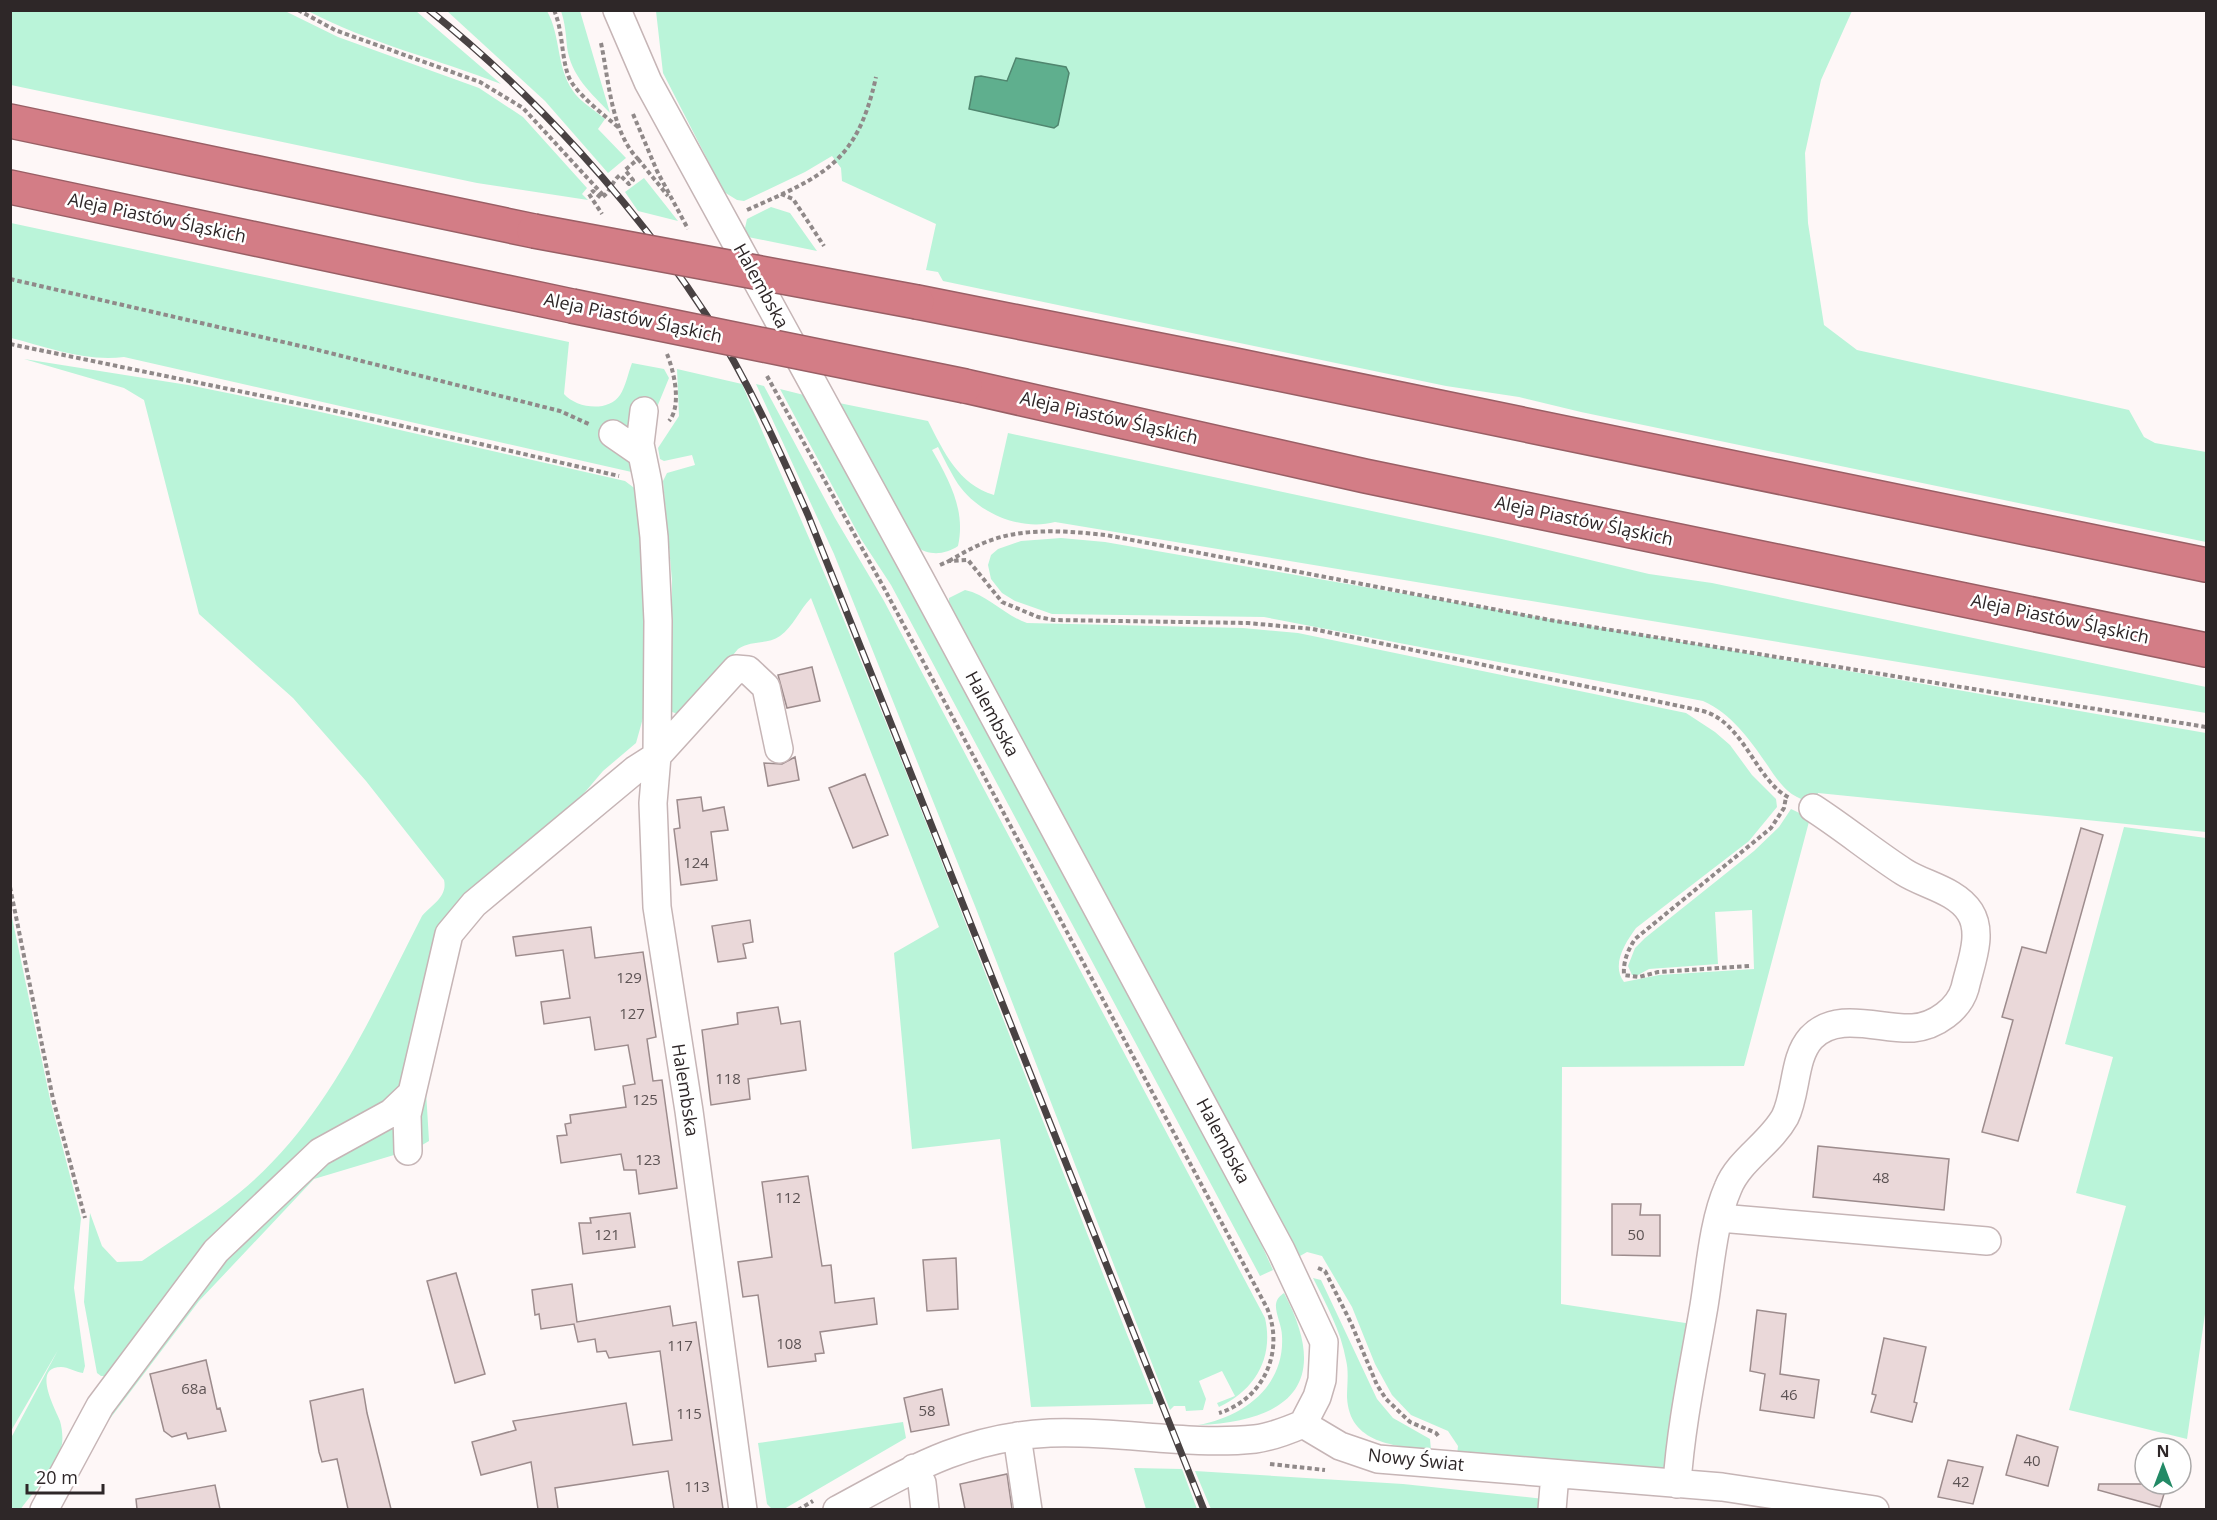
<svg xmlns="http://www.w3.org/2000/svg" width="2217" height="1520" font-family="'Open Sans',sans-serif">
  <rect width="100%" height="100%" fill="#fef7f7"/>
  <path fill="#baf4d9" d="M 10,11 L 285,11 L 338,37 L 479,88 L 523,117 L 587,188 L 582,194 L 588,200 L 477,183 L 11,85 Z
    M 308,11 L 416,11 L 501,84 C 437,59 369,43 308,11 Z
    M 447,11 L 547,11 C 561,36 556,66 573,91 C 580,102 595,110 605,119 L 598,129 L 626,158 L 608,173 L 545,101 Z
    M 561,11 L 580,11 L 610,113 C 591,93 571,76 567,47 C 566,34 565,23 561,11 Z
    M 656,11 L 1852,11 L 1821,80 L 1805,153 L 1808,223 L 1824,325 L 1857,350 L 2129,410 L 2144,437 L 2155,443 L 2206,452 L 2206,542 L 1581,412 L 1519,397 L 1446,386 L 943,281 L 938,272 L 926,270 L 936,224 L 842,181 L 841,168 L 832,156 L 805,172 L 744,201 L 737,200 L 724,192 L 663,73 Z
    M 644,178 L 678,221 L 638,211 L 625,192 Z
    M 771,207 L 790,213 L 817,251 L 748,237 L 745,228 L 747,219 Z
    M 11,223 L 569,342 L 564,394 C 576,408 608,413 620,395 C 626,386 628,373 632,363 L 664,369 L 669,378 L 655,412 L 627,454 L 636,473 L 124,357 C 86,362 47,347 11,338 Z
    M 24,359 L 188,385 L 316,411 L 625,481 L 637,490 L 645,536 L 645,673 L 643,718 L 636,743 L 603,771 L 574,805 L 477,889 L 401,1086 L 109,1376 L 101,1376 L 97,1373 L 84,1302 L 90,1213 L 102,1246 L 117,1262 L 142,1261 C 174,1239 209,1217 239,1193 C 328,1120 371,1015 422,916 C 431,905 448,897 444,880 L 366,781 L 293,698 L 199,614 L 144,400 L 124,388 Z
    M 677,369 L 742,384 C 772,455 804,525 834,596 C 945,862 1045,1132 1153,1399 L 1153,1404 L 1031,1407 L 1000,1139 L 912,1149 L 894,953 L 939,927 L 811,598 C 800,609 793,627 780,636 C 767,645 751,640 738,649 L 686,712 L 681,715 L 672,712 L 672,580 L 663,481 L 667,473 L 695,465 L 692,455 L 664,461 L 660,459 L 658,448 L 679,416 Z
    M 756,384 L 764,386 L 835,518 L 884,601 L 1265,1318 C 1274,1358 1255,1390 1219,1407 L 1217,1403 L 1235,1396 L 1222,1371 L 1199,1381 L 1206,1399 L 1203,1410 L 1186,1411 L 1185,1406 L 1174,1406 L 1170,1410 L 975,906 L 834,554 Z
    M 780,389 L 804,395 L 1248,1215 L 1273,1270 L 1260,1276 L 891,585 L 861,539 Z
    M 839,403 L 928,421 C 944,452 958,484 994,495 L 1008,433 L 1493,537 L 1649,574 L 1712,583 L 2206,687 L 2206,713 L 1055,522 C 1021,531 979,514 958,484 C 951,473 944,459 938,447 L 932,450 C 949,480 966,510 958,546 C 945,555 928,556 916,546 Z
    M 1061,538 L 1105,542 L 2206,733 L 2206,832 L 1818,793 L 1815,802 C 1809,801 1802,800 1797,797 C 1785,791 1775,777 1768,766 C 1750,740 1732,714 1703,701 L 1264,617 L 1052,614 L 1015,601 L 1002,593 L 991,579 L 988,565 L 991,555 L 998,549 L 1021,541 Z
    M 965,590 C 988,595 1004,615 1027,623 L 1243,628 L 1298,633 L 1686,713 L 1715,732 L 1730,745 L 1752,775 L 1776,799 L 1777,807 L 1749,841 L 1636,928 C 1625,943 1611,965 1624,982 L 1659,975 L 1754,969 L 1752,910 L 1715,912 L 1718,964 L 1649,969 L 1638,975 L 1632,975 L 1628,966 L 1635,948 L 1645,938 L 1754,851 L 1779,827 L 1791,809 L 1810,818 L 1744,1066 L 1562,1067 L 1561,1304 L 1692,1324 L 1670,1466 L 1664,1472 L 1457,1455 L 1458,1446 L 1448,1431 L 1411,1415 L 1392,1395 L 1375,1364 L 1352,1307 L 1322,1256 L 1307,1252 L 1300,1256 L 949,605 L 949,598 Z
    M 2124,827 L 2206,838 L 2206,1307 L 2187,1439 L 2069,1410 L 2126,1206 L 2076,1193 L 2113,1057 L 2065,1044 Z
    M 10,908 L 50,1099 L 81,1218 L 74,1288 L 85,1366 L 83,1373 C 76,1372 68,1367 61,1367 C 31,1367 56,1410 60,1421 C 62,1428 63,1437 62,1444 C 54,1475 38,1485 20,1510 L 11,1509 L 11,1438 L 58,1350 L 11,1431 Z
    M 426,1091 L 429,1141 L 417,1148 L 415,1131 Z
    M 394,1123 L 394,1155 L 314,1179 L 199,1301 L 84,1453 L 118,1393 L 223,1252 L 318,1163 Z
    M 1313,1278 L 1321,1280 L 1377,1399 L 1393,1418 L 1430,1439 L 1431,1450 C 1395,1446 1349,1444 1347,1397 C 1347,1385 1349,1372 1346,1360 C 1341,1331 1326,1304 1313,1278 Z
    M 1284,1293 C 1332,1384 1290,1421 1198,1425 C 1243,1417 1285,1387 1282,1336 C 1282,1326 1275,1313 1276,1304 C 1277,1298 1280,1296 1284,1293 Z
    M 903,1422 L 906,1438 L 784,1509 L 772,1509 L 767,1504 L 758,1443 Z
    M 1134,1468 L 1182,1469 L 1197,1509 L 1146,1509 Z
    M 1195,1471 L 1403,1484 L 1544,1499 L 1544,1509 L 1211,1509 Z"/>
  <path fill="#5faf8e" stroke="#50866f" stroke-width="1.5" d="M 1016,58 L 1066,67 L 1069,73 L 1058,125 L 1054,128 L 969,109 L 975,77 L 981,76 L 1007,81 Z"/>
  <path fill="#ead8d9" stroke="#9d8c8d" stroke-width="1.5" d="M 812,667 L 820,701 L 787,708 L 778,675 Z
    M 795,757 L 799,780 L 768,786 L 764,763 L 782,764 Z
    M 865,774 L 888,835 L 853,848 L 829,788 Z
    M 701,797 L 703,811 L 724,807 L 728,830 L 711,832 L 717,880 L 681,885 L 674,829 L 680,828 L 677,800 Z
    M 2081,828 L 2103,835 L 2018,1141 L 1982,1132 L 2013,1020 L 2002,1017 L 2022,947 L 2046,953 Z
    M 750,920 L 753,942 L 743,944 L 746,958 L 718,962 L 712,926 Z
    M 591,927 L 595,958 L 643,952 L 656,1037 L 647,1039 L 653,1081 L 662,1080 L 677,1188 L 639,1194 L 636,1170 L 624,1170 L 621,1154 L 561,1163 L 557,1136 L 567,1135 L 565,1124 L 571,1123 L 570,1115 L 626,1107 L 623,1086 L 635,1084 L 628,1045 L 595,1050 L 590,1017 L 544,1024 L 541,1002 L 570,998 L 563,950 L 516,956 L 513,937 Z
    M 778,1007 L 781,1024 L 800,1021 L 806,1070 L 748,1079 L 750,1099 L 711,1105 L 702,1030 L 738,1024 L 737,1013 Z
    M 1818,1146 L 1949,1159 L 1944,1210 L 1813,1197 Z
    M 808,1176 L 822,1266 L 831,1265 L 835,1303 L 874,1298 L 877,1324 L 820,1332 L 824,1353 L 815,1354 L 816,1361 L 768,1367 L 758,1295 L 743,1297 L 738,1262 L 772,1257 L 762,1182 Z
    M 1612,1204 L 1641,1204 L 1640,1215 L 1660,1215 L 1660,1256 L 1612,1255 Z
    M 630,1213 L 635,1247 L 583,1254 L 579,1223 L 591,1223 L 590,1218 Z
    M 956,1258 L 958,1309 L 927,1311 L 923,1260 Z
    M 456,1273 L 485,1374 L 455,1383 L 427,1281 Z
    M 572,1284 L 577,1322 L 670,1306 L 673,1326 L 696,1322 L 723,1509 L 674,1509 L 668,1471 L 555,1488 L 558,1509 L 538,1509 L 531,1462 L 481,1475 L 472,1442 L 516,1430 L 513,1421 L 626,1403 L 633,1445 L 672,1440 L 660,1351 L 609,1358 L 606,1351 L 597,1352 L 595,1339 L 578,1342 L 574,1324 L 541,1329 L 539,1314 L 535,1315 L 532,1290 Z
    M 1757,1310 L 1786,1314 L 1780,1374 L 1819,1380 L 1814,1418 L 1760,1410 L 1765,1374 L 1750,1371 Z
    M 1884,1338 L 1926,1347 L 1914,1402 L 1917,1403 L 1912,1422 L 1871,1412 L 1876,1395 L 1872,1394 Z
    M 206,1360 L 217,1409 L 220,1408 L 226,1431 L 188,1439 L 186,1433 L 172,1437 L 164,1431 L 150,1374 Z
    M 363,1389 L 367,1413 L 391,1509 L 348,1509 L 337,1459 L 322,1462 L 319,1452 L 310,1401 Z
    M 942,1389 L 949,1425 L 911,1432 L 904,1398 Z
    M 2017,1435 L 2058,1447 L 2048,1486 L 2006,1475 Z
    M 1948,1460 L 1983,1467 L 1973,1504 L 1938,1497 Z
    M 1007,1474 L 1012,1509 L 965,1509 L 960,1484 Z
    M 2099,1484 L 2167,1484 L 2160,1507 L 2098,1490 Z
    M 215,1485 L 220,1509 L 137,1509 L 136,1499 Z"/>
  <g fill="none" stroke-linecap="round" stroke-linejoin="round">
    <defs>
      <path id="minor" d="M 617,10 L 648,82 L 919,577 L 1281,1250 L 1324,1342 L 1322,1380 L 1317,1397 L 1303,1424
        M 644,411 L 640,444 L 648,483 L 654,537 L 658,621 L 657,756 L 653,803 L 657,907 L 689,1111 L 743,1510
        M 613,434 L 642,454
        M 408,1151 L 407,1115 L 412,1093
        M 1720,1218 L 1987,1241
        M 1017,1436 L 1028,1510
        M 914,1468 L 922,1483 L 925,1510
        M 1677,1484 C 1681,1424 1694,1365 1704,1306 C 1710,1269 1713,1222 1728,1188 C 1739,1160 1770,1144 1785,1117 C 1797,1093 1793,1058 1811,1038 C 1837,1010 1881,1030 1913,1028 C 1936,1026 1959,1009 1965,988 C 1970,965 1984,934 1970,912 C 1956,890 1924,885 1904,872 C 1873,852 1844,828 1813,808
        M 44,1510 L 100,1406 L 216,1251 L 320,1152 L 391,1113 L 412,1093 L 449,934 L 474,904 L 635,770 L 657,756 L 736,669 L 748,670 L 766,687 L 779,749
        M 837,1510 C 911,1470 964,1437 1050,1433 C 1118,1430 1187,1446 1255,1439 C 1271,1437 1289,1430 1303,1424 L 1340,1446 L 1378,1459 L 1722,1487 L 1875,1510
        M 1552,1510 L 1555,1474"/>
      <path id="highway" d="M 10,121 L 534,231
        M 10,187 L 572,306
        M 917,302 L 1230,364 L 2206,565
        M 965,386 L 1365,476 L 2206,650"/>
    </defs>
    <use href="#minor" stroke="#c6b5b6" stroke-width="30"/>
    <use href="#highway" stroke="#995f65" stroke-width="36"/>
    <path stroke="#908989" stroke-width="4" stroke-dasharray="4.5 3" stroke-linecap="butt" d="M 298,10 L 335,30 L 480,82 L 523,108 L 604,196
      M 554,10 C 563,31 561,54 568,75 C 574,93 606,116 620,129
      M 601,43 C 609,81 611,131 638,159 L 625,170 L 633,180 L 629,184 L 620,175 C 611,182 611,192 601,198 L 593,191 L 589,194 L 602,214
      M 633,114 L 657,171 L 688,229
      M 638,159 L 668,196
      M 781,194 L 793,199 L 824,246
      M 747,210 C 823,176 857,164 876,77
      M 10,279 L 318,350 L 560,411 L 591,425
      M 10,344 L 355,415 L 619,476
      M 667,354 C 674,371 682,406 669,421
      M 767,376 L 884,588 L 1267,1308 C 1285,1351 1264,1399 1219,1413
      M 949,561 C 961,554 973,547 986,542 C 1023,527 1067,531 1106,535 L 1550,620 L 2206,727
      M 940,565 L 949,561 L 968,560 L 1002,602 L 1038,617 L 1054,620 L 1248,623 L 1313,629 L 1703,711 C 1745,723 1756,782 1790,798
      M 10,887 L 53,1099 L 85,1218
      M 1749,966 L 1658,972 L 1639,977 L 1624,975 C 1623,961 1628,950 1635,939 L 1771,828 L 1784,808 L 1786,797
      M 1318,1268 L 1325,1271 L 1351,1323 L 1377,1385 L 1386,1399 L 1410,1422 L 1436,1433 L 1440,1438
      M 1270,1464 L 1325,1470
      M 798,1510 L 813,1501"/>
    <use href="#minor" stroke="#fff" stroke-width="27"/>
    <use href="#highway" stroke="#d37d86" stroke-width="33"/>
    <defs>
      <path id="rail" d="M 429,10 C 536,96 632,201 707,316 C 747,379 778,447 808,515 L 1204,1510"/>
    </defs>
    <use href="#rail" stroke="#494243" stroke-width="7"/>
    <use href="#rail" stroke="#fff" stroke-width="4.5" stroke-dasharray="14" stroke-linecap="butt"/>
    <defs>
      <path id="highway-bridge" d="M 534,231 L 917,302
        M 572,306 L 965,386"/>
    </defs>
    <use href="#highway-bridge" stroke="#995f65" stroke-width="36" stroke-linecap="butt"/>
    <use href="#highway-bridge" stroke="#d37d86" stroke-width="33"/>
  </g>
  <g text-anchor="middle" stroke-width="5" stroke-linejoin="round" paint-order="stroke">
    <g font-size="15" fill="#5d5354">
      <text x="696" y="868">124</text>
      <text x="629" y="983">129</text>
      <text x="632" y="1019">127</text>
      <text x="728" y="1084">118</text>
      <text x="645" y="1105">125</text>
      <text x="648" y="1165">123</text>
      <text x="1881" y="1183">48</text>
      <text x="788" y="1203">112</text>
      <text x="607" y="1240">121</text>
      <text x="1636" y="1240">50</text>
      <text x="789" y="1349">108</text>
      <text x="680" y="1351">117</text>
      <text x="194" y="1394">68a</text>
      <text x="1789" y="1400">46</text>
      <text x="927" y="1416">58</text>
      <text x="689" y="1419">115</text>
      <text x="2032" y="1466">40</text>
      <text x="1961" y="1487">42</text>
      <text x="697" y="1492">113</text>
    </g>
    <g font-size="18" fill="#2e2728" stroke="#fff">
      <text transform="translate(157 218) rotate(12)" y="6">Aleja Piastów Śląskich</text>
      <text transform="translate(761 286) rotate(61)" y="6">Halembska</text>
      <text transform="translate(633 318) rotate(12)" y="6">Aleja Piastów Śląskich</text>
      <text transform="translate(1109 418) rotate(13)" y="6">Aleja Piastów Śląskich</text>
      <text transform="translate(1584 521) rotate(12)" y="6">Aleja Piastów Śląskich</text>
      <text transform="translate(2060 619) rotate(12)" y="6">Aleja Piastów Śląskich</text>
      <text transform="translate(992 714) rotate(62)" y="6">Halembska</text>
      <text transform="translate(685 1090) rotate(81)" y="6">Halembska</text>
      <text transform="translate(1223 1141) rotate(62)" y="6">Halembska</text>
      <text transform="translate(1416 1460) rotate(6)" y="6">Nowy Świat</text>
    </g>
  </g>
  <rect width="2217" height="1520" fill="none" stroke="#2e2728" stroke-width="24"/>
  <g transform="translate(2163 1466)"><circle r="28" fill="#ffffff" stroke="#aba9a9" stroke-width="1.5"/>
  <path d="M0-4.5L10 22L0 15L-10 22Z" fill="#238a66"/>
  <text y="-9" font-size="16" font-weight="bold" text-anchor="middle" fill="#2e2728">N</text>
  </g>
  <path d="M27 1484v9h76v-9" fill="none" stroke="#2e2728" stroke-width="3"/>
  <text x="36" y="1484" font-size="18" fill="#2e2728" stroke="#ffffff" stroke-width="4.5" paint-order="stroke">20 m</text>
</svg>
